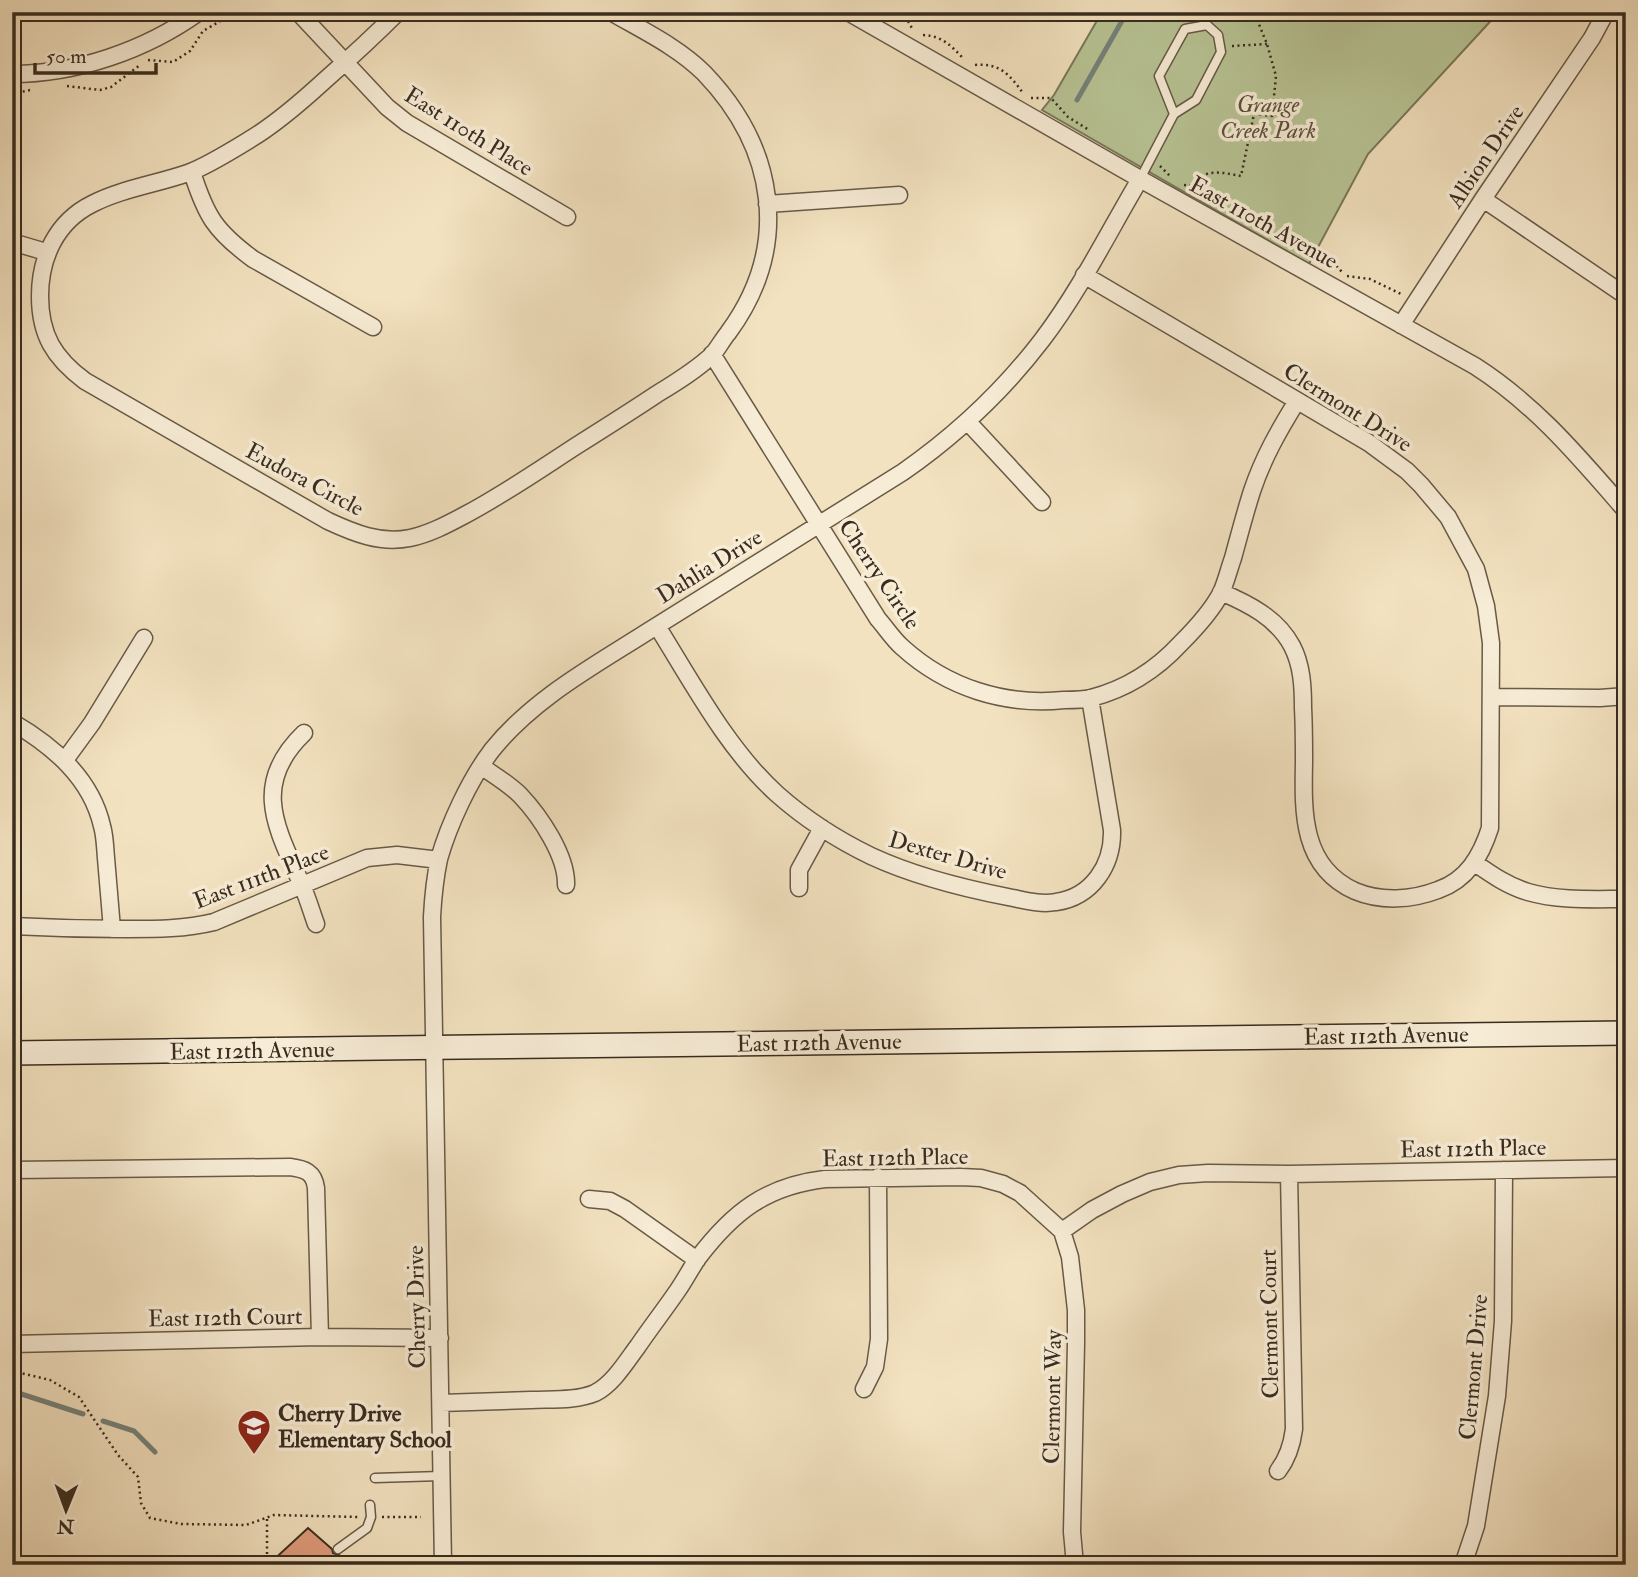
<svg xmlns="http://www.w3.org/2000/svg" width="1638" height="1577" font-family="'IM FELL Double Pica',serif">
  <rect width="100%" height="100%" fill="#f3e2c0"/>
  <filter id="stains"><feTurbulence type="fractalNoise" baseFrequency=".00286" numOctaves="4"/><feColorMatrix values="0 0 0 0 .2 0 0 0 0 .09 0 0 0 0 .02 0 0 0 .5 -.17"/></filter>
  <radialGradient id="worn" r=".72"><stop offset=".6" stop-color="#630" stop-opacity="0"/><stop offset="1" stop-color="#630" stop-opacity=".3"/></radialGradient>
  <path fill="#b8c495" stroke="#78785a" stroke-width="2" d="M 1102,12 L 1499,12 L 1368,154 L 1309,264 L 1042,110 L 1054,95 Z"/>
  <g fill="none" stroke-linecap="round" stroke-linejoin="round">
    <path stroke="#75827b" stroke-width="5" d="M 1077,100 L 1127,12
      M 12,1391 L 83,1414
      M 103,1421 L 134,1431 L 155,1452"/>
  </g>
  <path fill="#e19c7c" stroke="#392c1f" stroke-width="2" d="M 308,1528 L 332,1549 L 333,1553 L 339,1555 L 350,1565 L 268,1565 Z"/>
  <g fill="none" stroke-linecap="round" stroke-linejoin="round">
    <defs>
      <path id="lane" d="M 1140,179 L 1174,114 L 1196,100 L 1221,52 L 1218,35 L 1207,25 L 1185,29 L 1159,76 L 1174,114
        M 375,1478 L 441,1476
        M 338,1549 L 367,1528 L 371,1517 L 370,1505"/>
      <path id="street" d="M 298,12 L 387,107 L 407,123 L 567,217
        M 398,12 C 374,36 349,59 324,81 C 300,103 276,124 249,140 C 231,151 207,166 188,173 C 156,184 121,189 92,204 C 56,222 40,258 40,296 C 40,335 54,358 85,381 L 328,521 C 354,533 380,544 410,538 C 429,534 446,525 463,516 C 503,495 539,470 576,446 C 603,429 630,412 657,394 C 675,383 698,369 713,354 C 718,348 723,339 728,333 C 792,246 776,148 704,73 C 678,47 642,30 611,12
        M 848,12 L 1140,179 L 1475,366 C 1536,405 1579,457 1626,511
        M 12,74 C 77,74 146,50 199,12
        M 192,172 C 206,216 215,231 253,259 L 373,327
        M 1483,199 L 1626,296
        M 767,204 L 899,195
        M 12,242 L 46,252
        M 1084,275 L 1369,443 L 1407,471 L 1421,485 L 1448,517 L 1476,569 L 1486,606 L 1491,643 L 1490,828 C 1481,856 1467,880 1438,890 C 1412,900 1381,902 1355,891 C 1301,867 1303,811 1304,762 C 1304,744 1304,726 1303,708 C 1303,687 1302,665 1292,646 C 1277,618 1249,604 1221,592
        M 1401,325 L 1483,199 L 1592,38 L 1606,12
        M 712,354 L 878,619 C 886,628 893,639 902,647 C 947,688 1005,706 1064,700 C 1073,700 1083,700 1091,698 C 1126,689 1157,669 1181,643 C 1196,628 1211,612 1221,593 C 1226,582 1229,569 1233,558 C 1239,536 1245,513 1252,491 C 1263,458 1279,430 1297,401
        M 967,421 L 1042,502
        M 657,626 C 692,682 728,750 777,794 C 804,818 838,840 871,856 C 914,876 962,888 1008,897 C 1024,900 1040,905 1056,902 C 1092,897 1113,865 1112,830 L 1090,698
        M 1491,697 L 1600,698 L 1626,696
        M 12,722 C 53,746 91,778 102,826 C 105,836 105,847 106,858 C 108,881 110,905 112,929
        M 304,733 C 251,784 276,827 301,883 C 307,896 311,910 316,924
        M 65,760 L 92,723 L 144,638
        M 481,766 C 494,775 509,784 520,795 C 540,816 567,856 566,885
        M 1475,863 C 1492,875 1508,886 1528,892 C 1559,901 1594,899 1626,899
        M 799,888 L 799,870 L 822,828
        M 12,926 C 50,928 89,929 127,929 C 157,929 185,929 214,922 L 367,858 L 397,855 L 439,860
        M 12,1170 L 290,1167 C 305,1169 314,1172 316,1188 L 320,1337
        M 589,1199 L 610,1201 L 625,1209 L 697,1260
        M 1062,1231 L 1092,1210 L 1122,1194 L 1150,1182 L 1179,1175 L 1208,1173 L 1289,1174 L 1626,1168
        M 12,1344 L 320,1337 L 440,1338
        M 864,1389 L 875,1367 L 879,1339 L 878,1177
        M 441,1403 C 471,1402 501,1401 531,1400 C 551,1399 576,1401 595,1393 C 613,1384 626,1362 638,1346 C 651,1327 665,1309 678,1290 C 685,1280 691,1268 698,1258 C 733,1212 766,1186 825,1179 L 961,1177 L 981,1178 L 1003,1184 L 1020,1193 L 1062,1231 L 1070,1257 L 1076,1310 L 1076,1343 L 1072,1532 L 1075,1565
        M 1278,1471 C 1288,1458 1292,1445 1294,1429 L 1289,1174
        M 443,1565 L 432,917 C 433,898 435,878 439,859 C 449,824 470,779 492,750 C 533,699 592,667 647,632 C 732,578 818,526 903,472 C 956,435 1003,391 1042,340 C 1080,290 1108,233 1140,179
        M 1463,1565 L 1476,1526 L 1497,1396 L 1503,1321 L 1504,1170"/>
      <path id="secondary" d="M 12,1053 C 550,1046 1088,1038 1626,1033"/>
    </defs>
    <use href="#lane" stroke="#685a47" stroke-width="11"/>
    <use href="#street" stroke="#685a47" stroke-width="19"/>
    <use href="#secondary" stroke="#392c1f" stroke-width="26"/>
    <path stroke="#392c1f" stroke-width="2.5" stroke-dasharray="2 3.5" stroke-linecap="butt" d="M 902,12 L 904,14 L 913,30
      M 923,35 C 943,36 951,46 964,59
      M 1232,46 L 1267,44
      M 148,60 L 173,62 L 190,51 L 203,31 L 222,20 L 226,12
      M 975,65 C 1000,63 1009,74 1023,93
      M 67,86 L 100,90 L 111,87 L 140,65
      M 12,94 L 30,90
      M 1031,98 L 1051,98 L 1068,117 L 1089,130
      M 1160,166 L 1170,176
      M 1184,185 L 1194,186 L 1214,200
      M 1194,185 C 1204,167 1224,173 1241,176 L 1254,114 L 1272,116 L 1276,76 L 1267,44 L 1254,12
      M 1246,220 L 1258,220 L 1272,233
      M 1289,243 L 1312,246 L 1326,254 L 1342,272
      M 1347,276 L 1370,279 L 1403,295
      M 12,1371 L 50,1380 L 79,1397 L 118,1455 L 138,1477 L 141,1503 L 150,1518 L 181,1524 L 246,1525 L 274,1515 L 358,1517
      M 382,1517 L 421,1517
      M 267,1565 L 267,1517"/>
    <use href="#lane" stroke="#f7ecd6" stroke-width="8"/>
    <use href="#street" stroke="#f7ecd6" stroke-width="16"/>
    <use href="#secondary" stroke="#f7ecd6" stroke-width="23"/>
  </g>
  <defs>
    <symbol id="school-pin" viewBox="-11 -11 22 30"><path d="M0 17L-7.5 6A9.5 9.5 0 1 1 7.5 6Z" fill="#8f2418" stroke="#f7ecd6"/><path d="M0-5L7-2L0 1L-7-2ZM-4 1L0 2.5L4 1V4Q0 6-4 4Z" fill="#fff"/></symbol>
  </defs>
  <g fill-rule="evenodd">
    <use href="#school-pin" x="235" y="1407" width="38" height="52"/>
  </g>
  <g text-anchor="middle" stroke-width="7" stroke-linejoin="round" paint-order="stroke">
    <g font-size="23" font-style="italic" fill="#59523c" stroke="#f7ecd6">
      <text x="1268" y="112">Grange<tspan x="1268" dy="26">Creek Park</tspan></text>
    </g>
    <g font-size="23" fill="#392c1f" stroke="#f7ecd6">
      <text transform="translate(469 131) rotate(32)" y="8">East 110th Place</text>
      <text transform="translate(1485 156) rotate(-56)" y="8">Albion Drive</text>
      <text transform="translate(1264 222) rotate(29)" y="8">East 110th Avenue</text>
      <text transform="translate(1348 407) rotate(32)" y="8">Clermont Drive</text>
      <text transform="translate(305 479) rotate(28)" y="8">Eudora Circle</text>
      <text transform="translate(709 566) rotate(-32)" y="8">Dahlia Drive</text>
      <text transform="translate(880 574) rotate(56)" y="8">Cherry Circle</text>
      <text transform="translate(948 855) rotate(16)" y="8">Dexter Drive</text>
      <text transform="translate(261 876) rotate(-21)" y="8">East 111th Place</text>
      <text transform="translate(1386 1035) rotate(-1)" y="8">East 112th Avenue</text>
      <text transform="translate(819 1042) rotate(-1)" y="8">East 112th Avenue</text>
      <text transform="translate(252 1050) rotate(-1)" y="8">East 112th Avenue</text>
      <text transform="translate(1473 1148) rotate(-1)" y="8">East 112th Place</text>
      <text transform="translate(895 1157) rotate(-1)" y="8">East 112th Place</text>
      <text transform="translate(416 1307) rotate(-91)" y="8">Cherry Drive</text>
      <text transform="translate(225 1317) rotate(-1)" y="8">East 112th Court</text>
      <text transform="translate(1269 1324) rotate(-91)" y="8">Clermont Court</text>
      <text transform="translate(1473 1367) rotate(-85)" y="8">Clermont Drive</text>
      <text transform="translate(1052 1397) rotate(-89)" y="8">Clermont Way</text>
    </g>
    <g font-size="23" font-weight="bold" fill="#392c1f" stroke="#f7ecd6" text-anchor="start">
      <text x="278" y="1421">Cherry Drive<tspan x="278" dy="26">Elementary School</tspan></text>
    </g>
  </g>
  <rect width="1638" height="1577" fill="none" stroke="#f3e2c0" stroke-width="42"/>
  <rect x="14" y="14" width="1610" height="1549" fill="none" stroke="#392c1f" stroke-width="3.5"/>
  <rect x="21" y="21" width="1596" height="1535" fill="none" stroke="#392c1f" stroke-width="2"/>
  <g transform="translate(66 1510) rotate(181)" stroke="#f7ecd6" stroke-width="5" paint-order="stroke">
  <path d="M0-5L12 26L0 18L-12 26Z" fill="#392c1f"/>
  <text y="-10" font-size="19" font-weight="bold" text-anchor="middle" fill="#392c1f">N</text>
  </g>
  <path d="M35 63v10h121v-10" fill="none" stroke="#392c1f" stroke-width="3.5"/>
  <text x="46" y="63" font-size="21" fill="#392c1f" stroke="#f7ecd6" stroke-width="5" paint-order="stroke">50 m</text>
  <rect width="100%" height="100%" filter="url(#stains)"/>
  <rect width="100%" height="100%" fill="url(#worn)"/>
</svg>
